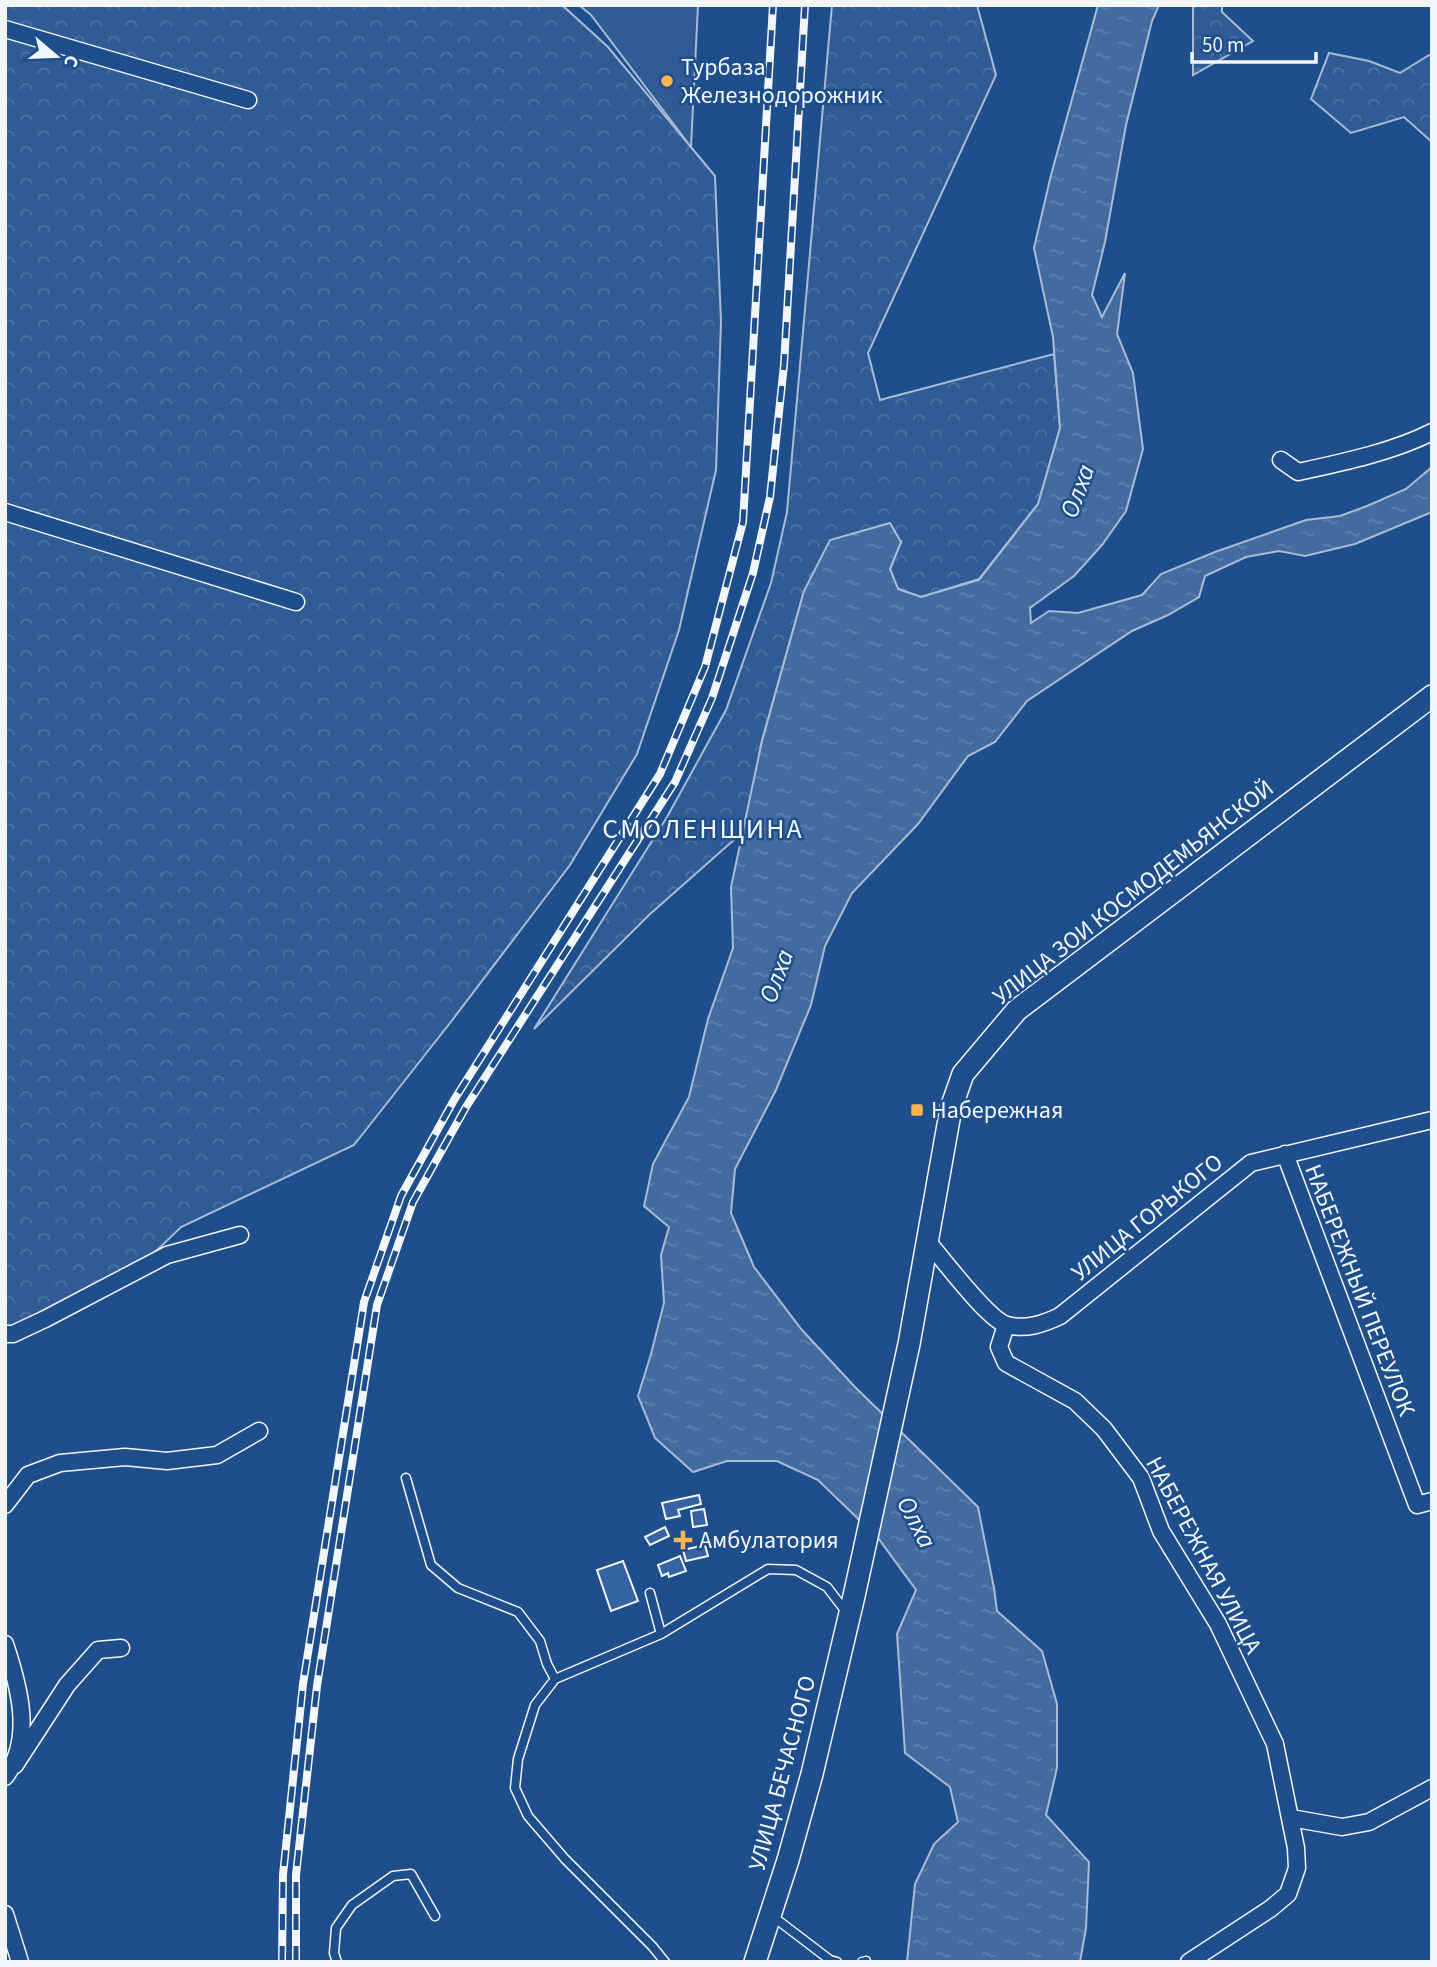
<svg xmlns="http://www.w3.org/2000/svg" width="1437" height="1967" font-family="'Source Sans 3',sans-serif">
  <defs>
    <pattern id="forest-crowns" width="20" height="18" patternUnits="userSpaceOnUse" patternTransform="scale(1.75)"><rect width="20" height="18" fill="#305b95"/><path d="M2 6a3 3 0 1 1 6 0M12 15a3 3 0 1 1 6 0" fill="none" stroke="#4e73a5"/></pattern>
    <pattern id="water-ripples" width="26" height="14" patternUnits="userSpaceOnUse" patternTransform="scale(1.75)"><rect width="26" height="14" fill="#446ba0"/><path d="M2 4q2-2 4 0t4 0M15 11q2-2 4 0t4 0" fill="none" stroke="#5f81ae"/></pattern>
  </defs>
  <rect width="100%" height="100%" fill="#1f4e8c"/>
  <path fill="url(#forest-crowns)" stroke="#a8bbd7" stroke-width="2" d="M 5,5 L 562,5 L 608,47 L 715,176 L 721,322 L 716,470 L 679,630 L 637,754 L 570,865 L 450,1023 L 354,1145 L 181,1227 L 120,1286 L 5,1332 Z
    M 832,5 L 977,5 L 996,75 L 868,353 L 880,400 L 1054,354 L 1060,428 L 1038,504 L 979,579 L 921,597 L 898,589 L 890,569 L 901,542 L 804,591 L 762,741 L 744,831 L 649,915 L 534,1029 L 667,817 L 726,710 L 771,583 L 787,512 Z
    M 1193,5 L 1222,5 L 1222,12 L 1253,41 L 1193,75 Z
    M 1329,53 L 1369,61 L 1400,73 L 1429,55 L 1432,56 L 1432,142 L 1404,117 L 1351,133 L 1311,99 Z"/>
  <path fill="#305b95" stroke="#a8bbd7" stroke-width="2" d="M 579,5 L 698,5 L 691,147 L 591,15 Z"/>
  <path fill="url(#water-ripples)" stroke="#a8bbd7" stroke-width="2" d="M 1098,5 L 1159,5 L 1152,21 L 1126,125 L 1105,242 L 1092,295 L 1102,317 L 1125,273 L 1117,334 L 1133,373 L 1143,449 L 1126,511 L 1102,545 L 1074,576 L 1030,608 L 1031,623 L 1049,611 L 1078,613 L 1142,595 L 1161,574 L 1215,552 L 1306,520 L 1340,516 L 1367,506 L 1406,489 L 1432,467 L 1432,512 L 1355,544 L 1305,556 L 1279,551 L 1246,557 L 1205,576 L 1199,597 L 1168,615 L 1132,631 L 1027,701 L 995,742 L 968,756 L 918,824 L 852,893 L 825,946 L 811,1005 L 776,1090 L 735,1169 L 731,1213 L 754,1267 L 802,1330 L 855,1387 L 978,1507 L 994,1588 L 997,1611 L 1042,1651 L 1057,1704 L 1057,1768 L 1046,1815 L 1089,1862 L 1086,1928 L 1080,1962 L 907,1962 L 915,1884 L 934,1844 L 958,1822 L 950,1787 L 905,1753 L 897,1634 L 916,1590 L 878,1538 L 818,1480 L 777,1461 L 727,1461 L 693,1472 L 655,1438 L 638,1396 L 651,1354 L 664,1303 L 661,1255 L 669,1227 L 644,1206 L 653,1164 L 689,1097 L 708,1019 L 733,948 L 731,887 L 762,741 L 804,591 L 830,540 L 890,523 L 901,542 L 890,569 L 898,589 L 921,597 L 979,580 L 1038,504 L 1060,428 L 1053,337 L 1034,248 L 1051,175 Z"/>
  <path fill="#3563a3" stroke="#f2f6ff" stroke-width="2" d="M 699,1495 L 701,1504 L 678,1510 L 680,1516 L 666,1519 L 662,1503 Z
    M 704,1509 L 707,1525 L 693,1527 L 691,1511 Z
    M 665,1527 L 669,1536 L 650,1545 L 645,1537 Z
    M 705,1545 L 708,1556 L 686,1561 L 683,1550 Z
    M 680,1556 L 686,1571 L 669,1577 L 668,1573 L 662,1576 L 658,1565 Z
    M 623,1561 L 638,1601 L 611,1611 L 597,1570 Z"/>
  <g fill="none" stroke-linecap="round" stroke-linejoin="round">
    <defs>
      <path id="lane" d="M 406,1478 L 431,1565 L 458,1588 L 518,1612 L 540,1641 L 547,1664 L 555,1679
        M 650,1593 L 661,1634
        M 771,1915 L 830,1960 L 837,1962
        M 337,1962 L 334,1953 L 336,1928 L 352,1905 L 393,1876 L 411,1874 L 435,1916
        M 665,1962 L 652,1946 L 565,1859 L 528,1816 L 515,1788 L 518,1759 L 535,1705 L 555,1679 L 661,1634 L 768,1569 L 796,1570 L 827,1587 L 847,1613
        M 862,1962 L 866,1961"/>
      <path id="street" d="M 5,29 L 248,100
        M 1281,460 L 1298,472 C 1340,463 1393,452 1432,432
        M 5,512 L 296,602
        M 1285,1154 L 1417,1505 L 1432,1501
        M 928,1242 C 943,1259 988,1320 1007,1325 C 1026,1330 1043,1324 1060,1316 L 1251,1163 L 1432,1120
        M 1006,1325 L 999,1347 L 1006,1363 L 1075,1401 L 1104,1429 L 1141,1478 L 1161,1531 L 1218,1624 L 1275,1744 L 1296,1848 L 1297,1868 L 1288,1894 L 1270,1909 L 1189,1962
        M 5,1334 L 13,1334 L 45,1319 L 167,1255 L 240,1235
        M 5,1505 L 28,1475 L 60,1463 L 125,1457 L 167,1461 L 217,1455 L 259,1431
        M 5,1644 C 19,1686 34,1739 5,1777
        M 15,1765 L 67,1685 L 98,1650 L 121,1648
        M 1291,1818 L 1342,1827 L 1369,1822 L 1432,1788
        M 5,1914 L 20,1962"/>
      <path id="secondary" d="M 755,1962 L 788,1860 L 812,1774 L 854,1596 L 909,1344 L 951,1108 L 963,1074 L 1017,1010 L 1432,696"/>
    </defs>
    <use href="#lane" stroke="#f2f6ff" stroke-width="11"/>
    <use href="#street" stroke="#f2f6ff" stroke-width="19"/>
    <use href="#secondary" stroke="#f2f6ff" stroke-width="24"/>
    <use href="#lane" stroke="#1f4e8c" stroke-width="8"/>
    <use href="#street" stroke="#1f4e8c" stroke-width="16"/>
    <use href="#secondary" stroke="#1f4e8c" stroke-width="21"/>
    <defs>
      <path id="rail" d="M 282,1962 L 283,1875 L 303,1684 L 364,1302 L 401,1196 L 454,1100 L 660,774 L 705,667 L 743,522 L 773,5
        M 296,1962 L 296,1875 L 317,1686 L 377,1305 L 413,1202 L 466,1107 L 675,782 L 712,698 L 753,573 L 770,497 L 784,365 L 805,5"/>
    </defs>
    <use href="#rail" stroke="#f2f6ff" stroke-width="8"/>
    <use href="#rail" stroke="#1f4e8c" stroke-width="5" stroke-dasharray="16" stroke-linecap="butt"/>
  </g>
  <g fill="#ffb74d" stroke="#1f4e8c" stroke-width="2.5">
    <circle cx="667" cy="81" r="7"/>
    <rect x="910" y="1103" width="14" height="14" rx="3.5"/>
    <path d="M679.5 1529.5h7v7h7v7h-7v7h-7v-7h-7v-7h7z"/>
  </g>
  <g text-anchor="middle" stroke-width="5" stroke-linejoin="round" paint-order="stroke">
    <g font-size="24" fill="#f2f6ff" stroke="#1f4e8c" text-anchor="start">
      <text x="681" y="75">Турбаза<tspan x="681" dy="28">Железнодорожник</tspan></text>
      <text x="931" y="1118">Набережная</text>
      <text x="699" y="1548">Амбулатория</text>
    </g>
    <g font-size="24" fill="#f2f6ff" stroke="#1f4e8c">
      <text transform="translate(1133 892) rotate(-38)" y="8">УЛИЦА ЗОИ КОСМОДЕМЬЯНСКОЙ</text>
      <text transform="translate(1147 1217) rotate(-39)" y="8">УЛИЦА ГОРЬКОГО</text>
      <text transform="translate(1360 1290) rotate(69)" y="8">НАБЕРЕЖНЫЙ ПЕРЕУЛОК</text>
      <text transform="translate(1204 1555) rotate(62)" y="8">НАБЕРЕЖНАЯ УЛИЦА</text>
      <text transform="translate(782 1773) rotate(-75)" y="8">УЛИЦА БЕЧАСНОГО</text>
    </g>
    <g font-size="26" font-style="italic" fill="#f2f6ff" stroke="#1f4e8c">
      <text transform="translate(1077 491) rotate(-70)" y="9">Олха</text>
      <text transform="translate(776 976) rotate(-70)" y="9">Олха</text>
      <text transform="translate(917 1522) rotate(62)" y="9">Олха</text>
    </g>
    <g font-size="28" letter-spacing="2" fill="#f2f6ff" stroke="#1f4e8c">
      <text x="703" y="838">СМОЛЕНЩИНА</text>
    </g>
  </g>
  <rect width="1437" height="1967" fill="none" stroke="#f2f6ff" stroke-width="14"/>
  <g transform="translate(56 56) rotate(109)" stroke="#1f4e8c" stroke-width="5" paint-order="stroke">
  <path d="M0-5L12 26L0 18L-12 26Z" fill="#f2f6ff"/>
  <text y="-10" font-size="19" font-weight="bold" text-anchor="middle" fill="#f2f6ff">С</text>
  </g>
  <path d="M1192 52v10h124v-10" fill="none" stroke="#f2f6ff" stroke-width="3.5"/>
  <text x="1202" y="52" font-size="21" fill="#f2f6ff" stroke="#1f4e8c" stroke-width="5" paint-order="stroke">50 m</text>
</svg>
